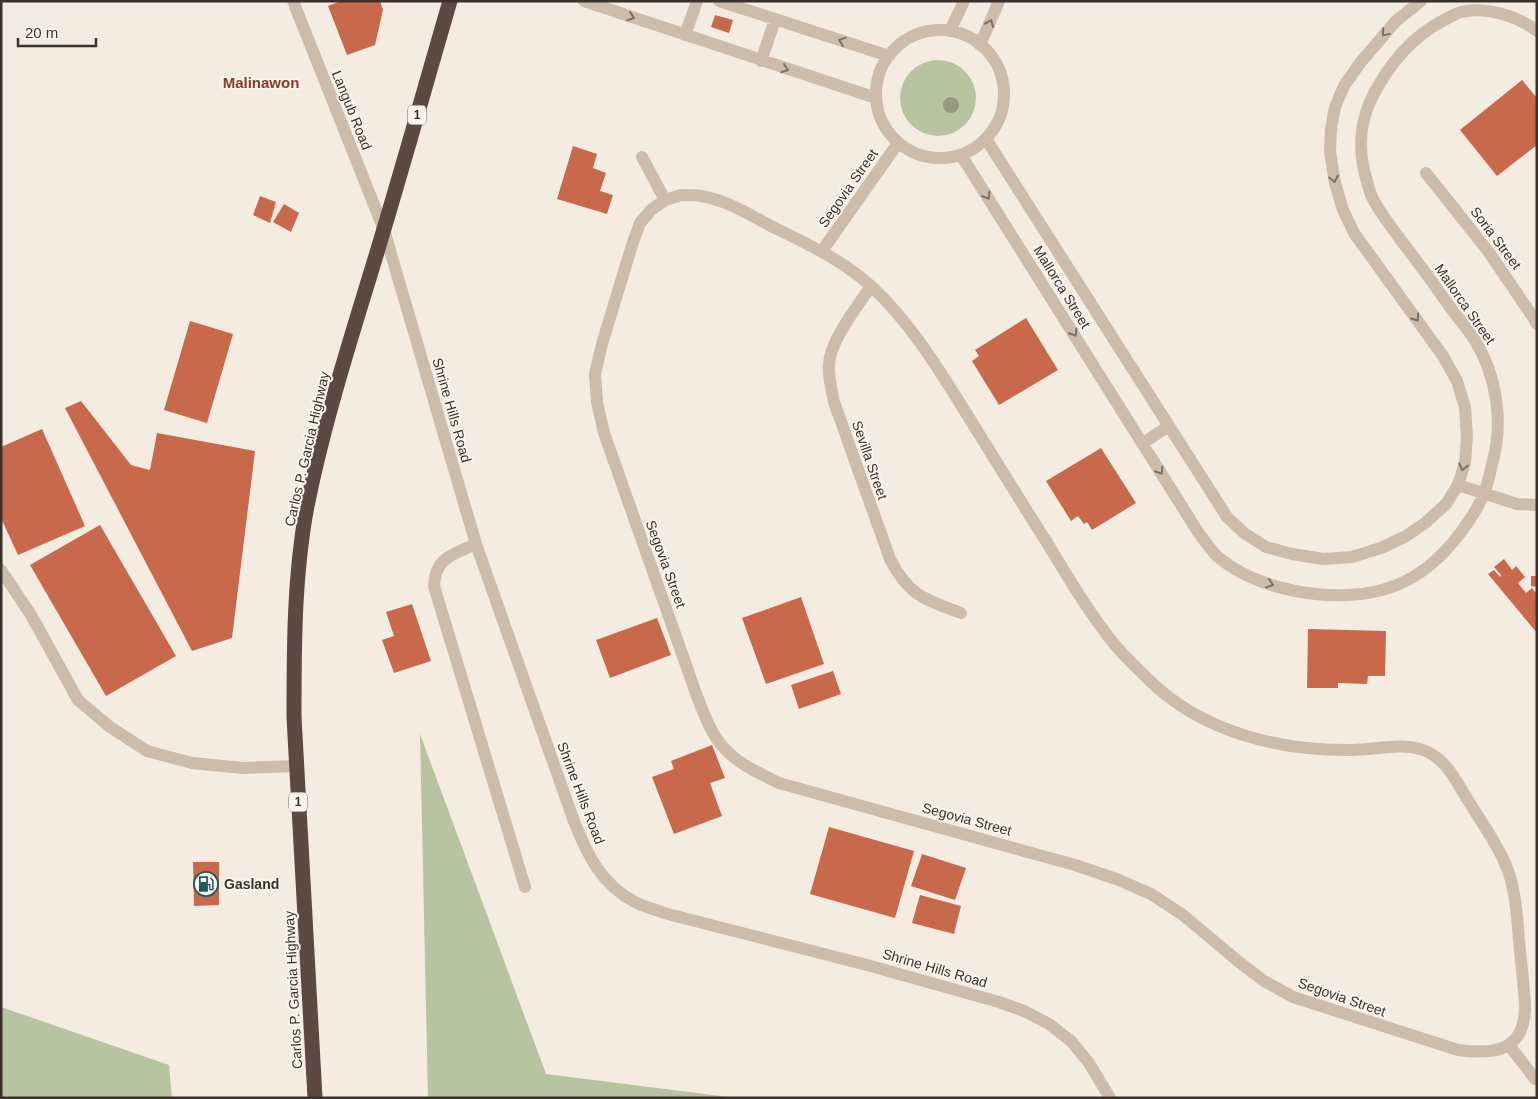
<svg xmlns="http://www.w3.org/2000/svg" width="1538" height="1099" font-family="Helvetica,sans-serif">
  <rect width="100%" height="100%" fill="#f4ebe1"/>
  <path fill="#b8c4a0" d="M900 98a38 38 0 1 1 76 0a38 38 0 1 1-76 0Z
    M 420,734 L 546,1074 L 737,1098 L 428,1098 Z
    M 1,1007 L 169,1065 L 172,1098 L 1,1098 Z"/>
  <path fill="#c8694b" d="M 341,1 L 380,1 L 383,10 L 375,45 L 347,55 L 328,6 Z
    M 715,15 L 733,20 L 729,33 L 711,27 Z
    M 1522,80 L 1537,98 L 1537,145 L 1497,176 L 1460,130 Z
    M 573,146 L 597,154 L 593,168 L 606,173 L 600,191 L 613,195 L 607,214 L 557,199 Z
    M 260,196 L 276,202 L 270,223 L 253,215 Z
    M 284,204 L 299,213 L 291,232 L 273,222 Z
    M 1026,318 L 1058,370 L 999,405 L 972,361 L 979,356 L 975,350 Z
    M 190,321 L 233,334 L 207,423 L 164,410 Z
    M 81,401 L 131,465 L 150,470 L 157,433 L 255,451 L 232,638 L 192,651 L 65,408 Z
    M 42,429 L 85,526 L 18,555 L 1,518 L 1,447 Z
    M 1101,448 L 1136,503 L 1092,530 L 1087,522 L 1084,524 L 1078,516 L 1071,521 L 1046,481 Z
    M 100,525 L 176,656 L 106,696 L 30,565 Z
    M 1504,559 L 1512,570 L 1516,566 L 1525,577 L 1518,583 L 1526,593 L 1532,588 L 1537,594 L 1537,633 L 1488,574 L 1494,570 L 1500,577 L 1501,575 L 1494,567 Z
    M 1531,576 L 1537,576 L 1537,587 L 1531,586 Z
    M 801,597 L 824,664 L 766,684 L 742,618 Z
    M 412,604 L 431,661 L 394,673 L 382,640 L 394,636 L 386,612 Z
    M 657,618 L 671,655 L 610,678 L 596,640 Z
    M 1308,629 L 1386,631 L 1385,676 L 1368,676 L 1367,684 L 1338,683 L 1338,688 L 1307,688 Z
    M 833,671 L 841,694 L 799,709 L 791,685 Z
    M 712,745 L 725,778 L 710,783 L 722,816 L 674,834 L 652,777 L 674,769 L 671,761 Z
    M 829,827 L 914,851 L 895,918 L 810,894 Z
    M 922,854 L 966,868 L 955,900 L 911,886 Z
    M 193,862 L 219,862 L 219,905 L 194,906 Z
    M 920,895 L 961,906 L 954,934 L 912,923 Z"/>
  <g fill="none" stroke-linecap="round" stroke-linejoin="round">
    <path stroke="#cdbbac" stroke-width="12" d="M 293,1 L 384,230 L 476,544 L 575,824 C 588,856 602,885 635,902 C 644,907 654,909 664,913 L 867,965 L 999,1002 L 1024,1011 L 1049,1024 L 1071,1041 L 1089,1063 L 1110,1098
      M 584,1 L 876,98
      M 719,1 L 889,56
      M876 94a64 64 0 1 1 128 0a64 64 0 1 1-128 0Z
      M 950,31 L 964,1
      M 685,35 L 697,1
      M 980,45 L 999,1
      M 761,61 L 775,20
      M 986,139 L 1227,517 L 1244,533 L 1266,547 L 1292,554 L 1323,559 L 1352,557 L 1381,548 L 1406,536 L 1425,523 L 1446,504 L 1458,485 L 1465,463 L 1467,437 L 1465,407 L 1457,381 L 1443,356 L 1354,233 L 1343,210 L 1335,183 L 1330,152 L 1331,129 L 1335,107 L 1344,86 L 1360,63 L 1396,21 L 1421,1
      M 961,155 L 1198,532 C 1204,540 1210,549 1217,556 C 1250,585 1305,597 1348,595 C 1398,593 1432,571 1461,532 C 1470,520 1479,507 1484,493 C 1488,484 1490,474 1492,464 C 1504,424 1497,375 1474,339 C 1467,328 1458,318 1450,307 C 1434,284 1417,261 1400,239 C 1391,226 1379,212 1372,197 C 1369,191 1368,184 1366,178 C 1356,143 1361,113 1380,83 C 1396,56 1419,32 1448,18 C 1452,16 1457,13 1461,12 C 1485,6 1518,16 1537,31
      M 642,157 L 665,200
      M 1426,173 L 1488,251 L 1533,317 L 1537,324
      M 681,195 C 688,195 695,195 701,196 C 728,200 753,217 777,229 C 810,245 843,261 871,286 C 910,322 938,368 966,413 C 993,456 1019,499 1046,541 C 1068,577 1089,613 1115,645 C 1125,657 1137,668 1149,680 C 1202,732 1279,751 1352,750 C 1374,750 1399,743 1420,749 C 1444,756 1454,777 1466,797 C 1479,819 1495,840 1505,863 C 1517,890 1517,922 1520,951 C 1522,969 1524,987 1525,1006 C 1525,1051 1495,1055 1458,1050 L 1293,997 L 1264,981 L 1239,962 L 1183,915 L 1151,894 L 1119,880 L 1075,865 L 779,783 C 759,773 738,764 724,748 C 711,734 704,714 697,696 L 604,433 L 597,402 L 595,374 L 602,344 L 633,242 L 640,223 L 651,210 L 665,200 Z
      M 822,251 L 898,143
      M 871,286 C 857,307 836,333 830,357 C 827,372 831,387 834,402 L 890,559 C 909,596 924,599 961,613
      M 1143,443 L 1169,426
      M 1458,485 L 1517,504 L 1537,505
      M 476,544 C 453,554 435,558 434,586 L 525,887
      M 1,570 L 31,615 L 78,700 L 110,727 L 147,751 L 192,763 L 243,768 L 296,766
      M 1509,1045 L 1535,1079"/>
    <path stroke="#5c4a42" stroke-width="15" d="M 315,1098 L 294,717 C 294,647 294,575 307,506 C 324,422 350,341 375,259 C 401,173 425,87 450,1"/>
  </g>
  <circle fill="#969b7f" cx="951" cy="105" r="8"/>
  <defs><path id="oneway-chevron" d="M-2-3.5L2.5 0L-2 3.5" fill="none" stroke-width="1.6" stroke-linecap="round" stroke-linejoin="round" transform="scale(1.25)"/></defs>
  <g stroke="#7d6f65">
    <use href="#oneway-chevron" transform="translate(631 17) rotate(19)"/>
    <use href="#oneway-chevron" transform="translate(990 23) rotate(-67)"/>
    <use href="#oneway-chevron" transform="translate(1385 33) rotate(130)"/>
    <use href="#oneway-chevron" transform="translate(842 41) rotate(-162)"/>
    <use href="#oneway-chevron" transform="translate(785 69) rotate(18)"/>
    <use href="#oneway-chevron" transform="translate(1334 179) rotate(78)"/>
    <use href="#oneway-chevron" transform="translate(987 196) rotate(58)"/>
    <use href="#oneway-chevron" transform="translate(1416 318) rotate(54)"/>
    <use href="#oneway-chevron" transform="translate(1074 333) rotate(58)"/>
    <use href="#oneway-chevron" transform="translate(1463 467) rotate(104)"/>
    <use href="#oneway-chevron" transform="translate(1160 471) rotate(58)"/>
    <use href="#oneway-chevron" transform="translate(1270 584) rotate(18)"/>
  </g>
  <defs>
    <symbol id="fuel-ring" viewBox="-11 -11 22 22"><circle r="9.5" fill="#fbf5ee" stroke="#1f5a5e" stroke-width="1.5"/><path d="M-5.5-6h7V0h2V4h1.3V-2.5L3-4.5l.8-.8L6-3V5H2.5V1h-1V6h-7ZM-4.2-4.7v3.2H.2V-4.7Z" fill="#1f5a5e"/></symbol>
  </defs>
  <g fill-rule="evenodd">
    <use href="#fuel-ring" x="192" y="870" width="28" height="28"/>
  </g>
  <g text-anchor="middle" stroke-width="4" stroke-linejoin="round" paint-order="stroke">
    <g fill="#fbf5ee" stroke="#756b66" stroke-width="1">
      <rect x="408" y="105.5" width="18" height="19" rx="4"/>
      <rect x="289" y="792.5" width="18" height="19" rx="4"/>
    </g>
    <g font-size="12" font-weight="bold" fill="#3b302b">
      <text x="417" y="119">1</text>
      <text x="298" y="806">1</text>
    </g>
    <g font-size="14" fill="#3b302b" stroke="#fbf5ee">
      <text transform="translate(352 110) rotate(68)" y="5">Langub Road</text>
      <text transform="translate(848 188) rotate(-55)" y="5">Segovia Street</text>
      <text transform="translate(1496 238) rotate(53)" y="5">Soria Street</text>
      <text transform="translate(1062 287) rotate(58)" y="5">Mallorca Street</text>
      <text transform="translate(1465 304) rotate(55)" y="5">Mallorca Street</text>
      <text transform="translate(452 410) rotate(74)" y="5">Shrine Hills Road</text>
      <text transform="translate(307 449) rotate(-77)" y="5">Carlos P. Garcia Highway</text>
      <text transform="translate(870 460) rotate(71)" y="5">Sevilla Street</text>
      <text transform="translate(666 564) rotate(70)" y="5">Segovia Street</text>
      <text transform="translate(581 793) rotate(69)" y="5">Shrine Hills Road</text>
      <text transform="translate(967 819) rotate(15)" y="5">Segovia Street</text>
      <text transform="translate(935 968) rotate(16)" y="5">Shrine Hills Road</text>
      <text transform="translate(293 990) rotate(-93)" y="5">Carlos P. Garcia Highway</text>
      <text transform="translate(1342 997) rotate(19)" y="5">Segovia Street</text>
    </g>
    <g font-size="14" font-weight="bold" fill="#3b302b" stroke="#fbf5ee" text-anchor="start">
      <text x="224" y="889">Gasland</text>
    </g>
    <g font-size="15" font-weight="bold" fill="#8c3b22" stroke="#fbf5ee">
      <text x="261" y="88">Malinawon</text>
    </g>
  </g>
  <rect width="1538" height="1099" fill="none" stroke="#3b302b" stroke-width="5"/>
  <path d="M18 38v8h78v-8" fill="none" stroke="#3b302b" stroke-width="2.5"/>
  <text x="25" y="38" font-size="15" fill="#3b302b" stroke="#fbf5ee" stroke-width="4" paint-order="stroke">20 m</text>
</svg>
